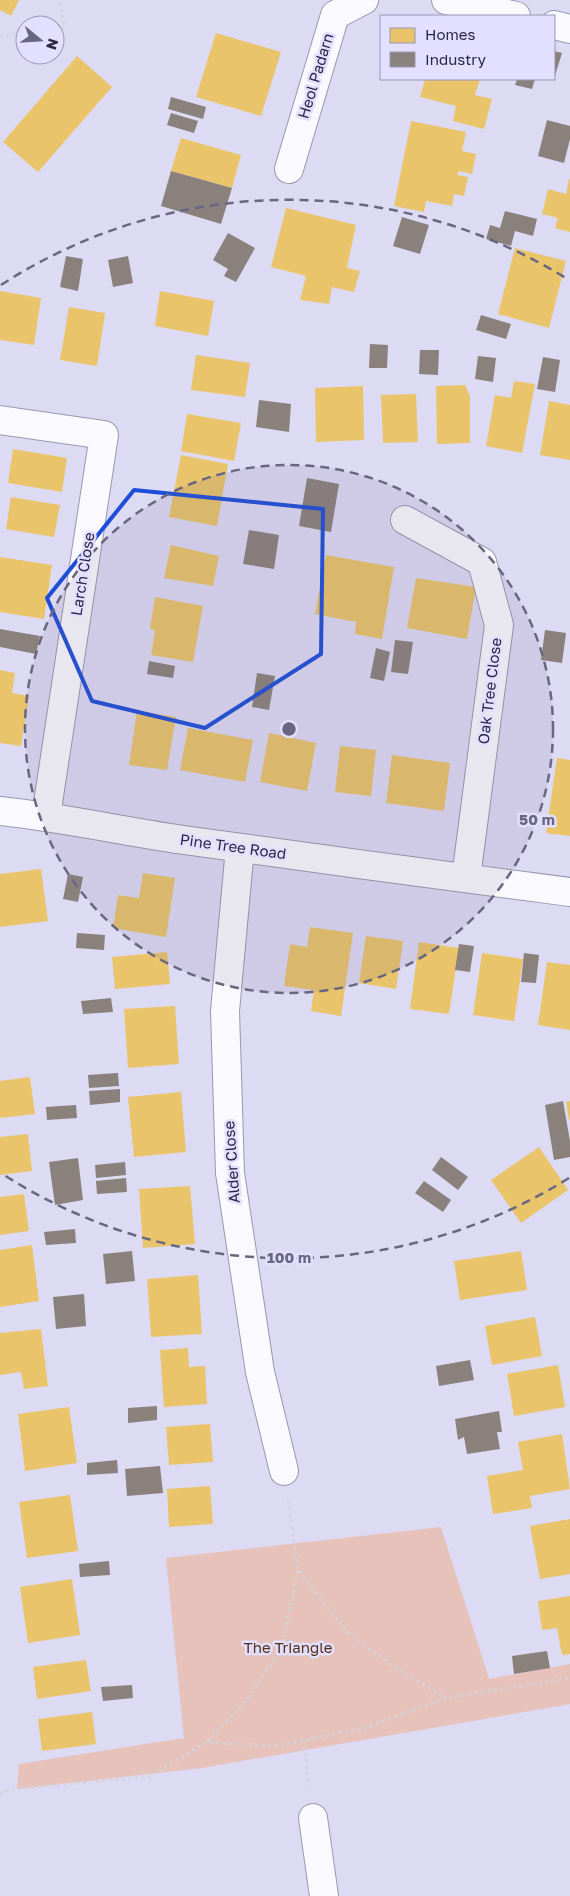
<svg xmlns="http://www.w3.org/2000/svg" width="570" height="1896" font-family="'Golos Text',sans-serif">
  <rect width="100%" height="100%" fill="#dddaf4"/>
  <path fill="#e6c2ba" d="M 441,1527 L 489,1679 L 570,1664 L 570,1704 L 202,1768 L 17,1789 L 19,1764 L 184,1738 L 166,1558 Z"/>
  <path fill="#e9c46a" d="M 0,0 L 19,0 L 11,16 L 0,10 Z
    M 216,33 L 281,52 L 261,116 L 196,97 Z
    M 77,56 L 112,87 L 38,172 L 3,142 Z
    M 425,79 L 480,79 L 475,95 L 492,99 L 484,129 L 453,121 L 456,106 L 420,97 Z
    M 411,121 L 466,132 L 462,151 L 476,154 L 472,174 L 459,171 L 457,175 L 468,177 L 464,196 L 454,194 L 452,206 L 426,201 L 424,212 L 394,206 Z
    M 181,138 L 241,155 L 232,188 L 171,171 Z
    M 569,179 L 570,179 L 570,232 L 555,228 L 558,218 L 542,214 L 548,189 L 566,194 Z
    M 286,208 L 356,225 L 347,268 L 360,271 L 354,292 L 332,287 L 329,304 L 300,300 L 306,276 L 271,267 Z
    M 515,248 L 566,261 L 549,328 L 498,314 Z
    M 0,291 L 41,298 L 34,345 L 0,340 Z
    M 160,291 L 214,301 L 208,336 L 155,326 Z
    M 69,307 L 105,313 L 97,366 L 60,360 Z
    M 196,355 L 250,363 L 245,397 L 191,390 Z
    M 514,381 L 535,384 L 522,453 L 486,446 L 495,395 L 511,398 Z
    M 465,385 L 470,396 L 470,443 L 437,444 L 436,386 Z
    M 363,386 L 364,440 L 316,442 L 315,388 Z
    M 416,394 L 418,442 L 383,443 L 381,395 Z
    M 549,401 L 570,405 L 570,460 L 540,455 Z
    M 187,414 L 241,423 L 234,461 L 181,451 Z
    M 13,449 L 67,458 L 62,492 L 8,483 Z
    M 181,455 L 228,464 L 217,526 L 169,517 Z
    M 11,497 L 60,505 L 54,537 L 6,529 Z
    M 171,545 L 219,556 L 213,586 L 164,578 Z
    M 326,555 L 394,567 L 382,639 L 355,634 L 356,622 L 315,614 Z
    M 0,557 L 52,565 L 44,619 L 0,612 Z
    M 416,578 L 476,587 L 467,639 L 407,628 Z
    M 155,597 L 203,606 L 193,662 L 151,655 L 155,631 L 150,628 Z
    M 0,670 L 15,673 L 12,693 L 29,696 L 21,746 L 0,743 Z
    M 137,711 L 176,717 L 167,770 L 129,765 Z
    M 188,728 L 253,740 L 245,782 L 180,770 Z
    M 269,733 L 316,743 L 307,791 L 260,782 Z
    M 340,746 L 376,750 L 371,796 L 335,792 Z
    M 392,755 L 450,763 L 444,811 L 386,803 Z
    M 557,758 L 570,760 L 570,836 L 546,833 Z
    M 41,869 L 48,921 L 0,927 L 0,874 Z
    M 143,873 L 175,878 L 166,937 L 113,928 L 118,895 L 139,898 Z
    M 310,927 L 353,933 L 341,1016 L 311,1011 L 314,990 L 284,986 L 290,944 L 307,947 Z
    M 366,936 L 403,941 L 396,989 L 359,983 Z
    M 419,942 L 459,948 L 449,1014 L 410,1009 Z
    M 167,952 L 170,984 L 115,989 L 112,957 Z
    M 482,953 L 523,959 L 514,1021 L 473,1015 Z
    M 547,962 L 570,965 L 570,1030 L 538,1025 Z
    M 175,1006 L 179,1064 L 128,1068 L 124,1009 Z
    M 30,1077 L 35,1114 L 0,1118 L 0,1081 Z
    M 181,1092 L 186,1152 L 134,1157 L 128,1097 Z
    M 570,1101 L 570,1120 L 569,1120 L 566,1102 Z
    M 28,1134 L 32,1171 L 0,1175 L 0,1137 Z
    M 539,1147 L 568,1190 L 521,1223 L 491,1180 Z
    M 190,1186 L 195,1244 L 143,1248 L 139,1189 Z
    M 24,1194 L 29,1231 L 0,1235 L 0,1197 Z
    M 32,1245 L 39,1301 L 0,1307 L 0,1250 Z
    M 521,1251 L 527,1290 L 460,1300 L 454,1261 Z
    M 198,1275 L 202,1334 L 151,1337 L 147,1279 Z
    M 535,1317 L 542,1356 L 492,1365 L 485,1326 Z
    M 41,1329 L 48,1386 L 24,1389 L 21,1372 L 0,1375 L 0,1333 Z
    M 188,1348 L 189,1367 L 205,1366 L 207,1404 L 164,1407 L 160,1350 Z
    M 558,1365 L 565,1407 L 514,1416 L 507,1374 Z
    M 69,1407 L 77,1463 L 25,1471 L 18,1414 Z
    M 210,1424 L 213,1462 L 169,1465 L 166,1427 Z
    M 562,1434 L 570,1489 L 530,1496 L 532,1508 L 493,1514 L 487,1476 L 523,1470 L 518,1442 Z
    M 210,1486 L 213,1524 L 169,1527 L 167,1489 Z
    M 70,1495 L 78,1551 L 27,1558 L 19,1502 Z
    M 570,1519 L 570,1574 L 540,1579 L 530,1526 Z
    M 72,1579 L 80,1635 L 28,1643 L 20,1587 Z
    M 570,1596 L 570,1654 L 562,1655 L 557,1628 L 542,1630 L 538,1601 Z
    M 86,1660 L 91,1691 L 37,1699 L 33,1667 Z
    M 92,1712 L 96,1744 L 42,1751 L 38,1719 Z"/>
  <path fill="#8a817c" d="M 554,51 L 562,53 L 554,79 Z
    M 517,79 L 535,79 L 532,89 L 515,85 Z
    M 171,97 L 206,107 L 203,119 L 168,109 Z
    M 171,113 L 198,121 L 194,133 L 167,125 Z
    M 547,120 L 570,126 L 570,139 L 564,163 L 538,156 Z
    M 171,171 L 232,188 L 221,224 L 161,206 Z
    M 505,211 L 537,219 L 533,236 L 515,231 L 511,246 L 486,239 L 490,225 L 500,228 Z
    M 402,217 L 429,225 L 420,254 L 393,246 Z
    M 228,233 L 255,248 L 236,282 L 224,276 L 228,269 L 213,260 Z
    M 66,256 L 83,259 L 78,291 L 60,287 Z
    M 128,256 L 133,283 L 113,287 L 108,260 Z
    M 481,315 L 511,324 L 506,339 L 476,330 Z
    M 370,344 L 388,345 L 387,368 L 369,368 Z
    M 420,350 L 439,350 L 438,375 L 419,374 Z
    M 478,356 L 496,358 L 493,382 L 475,379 Z
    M 543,357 L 560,360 L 555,392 L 537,389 Z
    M 259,400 L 291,404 L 289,432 L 256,427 Z
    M 307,478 L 339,484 L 331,532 L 299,526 Z
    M 249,530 L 279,535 L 274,569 L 243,564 Z
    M 0,629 L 40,636 L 36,654 L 0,647 Z
    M 545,630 L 566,633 L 562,663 L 541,660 Z
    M 395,640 L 413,642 L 408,674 L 391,672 Z
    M 376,648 L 390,652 L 384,681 L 370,678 Z
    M 149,661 L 175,666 L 173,678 L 147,674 Z
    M 257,673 L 275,676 L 269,710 L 252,707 Z
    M 68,874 L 83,877 L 78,902 L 63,899 Z
    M 77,933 L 105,935 L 104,950 L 76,948 Z
    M 459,944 L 474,946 L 470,972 L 455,970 Z
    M 524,953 L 539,955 L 536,983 L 521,982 Z
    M 111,998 L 113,1012 L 83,1014 L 81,1001 Z
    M 118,1073 L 119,1086 L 89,1088 L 88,1075 Z
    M 120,1089 L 120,1102 L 90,1105 L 89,1091 Z
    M 563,1101 L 570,1141 L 570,1157 L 554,1160 L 545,1105 Z
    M 76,1105 L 77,1118 L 47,1120 L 46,1107 Z
    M 441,1157 L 468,1177 L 458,1190 L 432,1170 Z
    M 78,1158 L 83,1200 L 55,1205 L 49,1162 Z
    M 125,1162 L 126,1175 L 96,1178 L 95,1165 Z
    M 126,1178 L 127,1192 L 97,1194 L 96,1181 Z
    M 424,1181 L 451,1200 L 443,1212 L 415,1193 Z
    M 75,1229 L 76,1243 L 46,1245 L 44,1232 Z
    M 132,1251 L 135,1281 L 106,1284 L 103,1254 Z
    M 84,1294 L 86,1326 L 56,1329 L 53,1297 Z
    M 470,1360 L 474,1380 L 439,1386 L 436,1366 Z
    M 157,1406 L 157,1420 L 128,1423 L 128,1408 Z
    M 499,1411 L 502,1432 L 497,1432 L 500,1449 L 467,1454 L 464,1437 L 458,1440 L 455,1419 Z
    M 117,1460 L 118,1473 L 87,1475 L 87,1463 Z
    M 160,1466 L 163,1493 L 127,1496 L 125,1469 Z
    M 109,1561 L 110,1575 L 80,1577 L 79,1564 Z
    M 547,1651 L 550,1668 L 514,1674 L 512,1656 Z
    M 132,1685 L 133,1698 L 103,1701 L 101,1687 Z"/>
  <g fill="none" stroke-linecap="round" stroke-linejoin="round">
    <defs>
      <path id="street" d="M 446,0 L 516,16
        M 554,25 L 570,29
        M 289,169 L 335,15 L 364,0
        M 0,420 L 104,435 L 46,816
        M 405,520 L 482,562 L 499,625 L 466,878
        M 0,811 C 64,818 127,832 191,841 C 317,859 444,875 570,892
        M 240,848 L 225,1011 L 230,1173 L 260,1372 L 284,1471
        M 313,1818 L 324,1896"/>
    </defs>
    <use href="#street" stroke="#9a97b0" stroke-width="30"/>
    <path stroke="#d4d3db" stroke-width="3" stroke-dasharray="2.5 4" stroke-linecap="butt" d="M 55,29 L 64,28 L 60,0
      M 0,36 L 25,33
      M 288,1501 L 298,1570 L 348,1633 L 399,1670 L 446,1698
      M 304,1740 L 309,1787
      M 208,1741 L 247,1700 L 282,1647 L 298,1570
      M 0,1794 L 11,1789 L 148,1777 L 207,1742 L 275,1746 L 365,1728 L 446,1698 L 570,1678"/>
    <use href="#street" stroke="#faf9fd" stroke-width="28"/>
  </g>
  <path fill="none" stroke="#1d4ed8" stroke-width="4" stroke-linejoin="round" d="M 134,490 L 323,509 L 321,654 L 205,728 L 92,701 L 47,598 Z"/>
  <circle cx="289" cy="729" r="264" fill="#696682" fill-opacity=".12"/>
  <g fill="none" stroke="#696682" stroke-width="2.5" stroke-dasharray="9 6">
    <circle cx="289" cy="729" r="264"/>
    <path d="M569 1178A529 529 0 0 1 1 1173M1 285A529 529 0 0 1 569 280"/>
  </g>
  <g text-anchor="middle" stroke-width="5" stroke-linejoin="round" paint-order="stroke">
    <g font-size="15" fill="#2b2744" stroke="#e2dfff">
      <text transform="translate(316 76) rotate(-73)" y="5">Heol Padarn</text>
      <text transform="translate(83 574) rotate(-81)" y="5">Larch Close</text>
      <text transform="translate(490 691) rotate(-83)" y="5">Oak Tree Close</text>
      <text transform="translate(233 847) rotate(8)" y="5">Pine Tree Road</text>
      <text transform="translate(232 1162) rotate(-94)" y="5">Alder Close</text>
    </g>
    <g font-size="15" fill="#563019" stroke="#e2dfff">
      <text x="288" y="1653">The Triangle</text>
    </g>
  </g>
  <circle cx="289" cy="729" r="8" fill="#696682" stroke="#e2dfff" stroke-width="2.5"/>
  <g font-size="15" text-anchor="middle" font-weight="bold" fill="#696682" stroke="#e2dfff" stroke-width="5" stroke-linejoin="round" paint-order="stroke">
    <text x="537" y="825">50 m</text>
    <text x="289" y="1263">100 m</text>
  </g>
  <rect x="380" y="15" width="175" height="65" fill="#e2dfff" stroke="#9995b4"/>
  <rect x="390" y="28" width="25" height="15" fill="#e9c46a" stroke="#9995b4"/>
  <text x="425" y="40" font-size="15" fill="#2b2744">Homes</text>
  <rect x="390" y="52" width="25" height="15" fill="#8a817c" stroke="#9995b4"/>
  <text x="425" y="65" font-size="15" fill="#2b2744">Industry</text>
  <g transform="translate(40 40) rotate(108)"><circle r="24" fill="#e2dfff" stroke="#9995b4"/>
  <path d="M0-4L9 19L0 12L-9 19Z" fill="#696682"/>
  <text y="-8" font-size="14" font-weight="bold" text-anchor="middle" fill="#2b2744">N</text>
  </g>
</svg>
